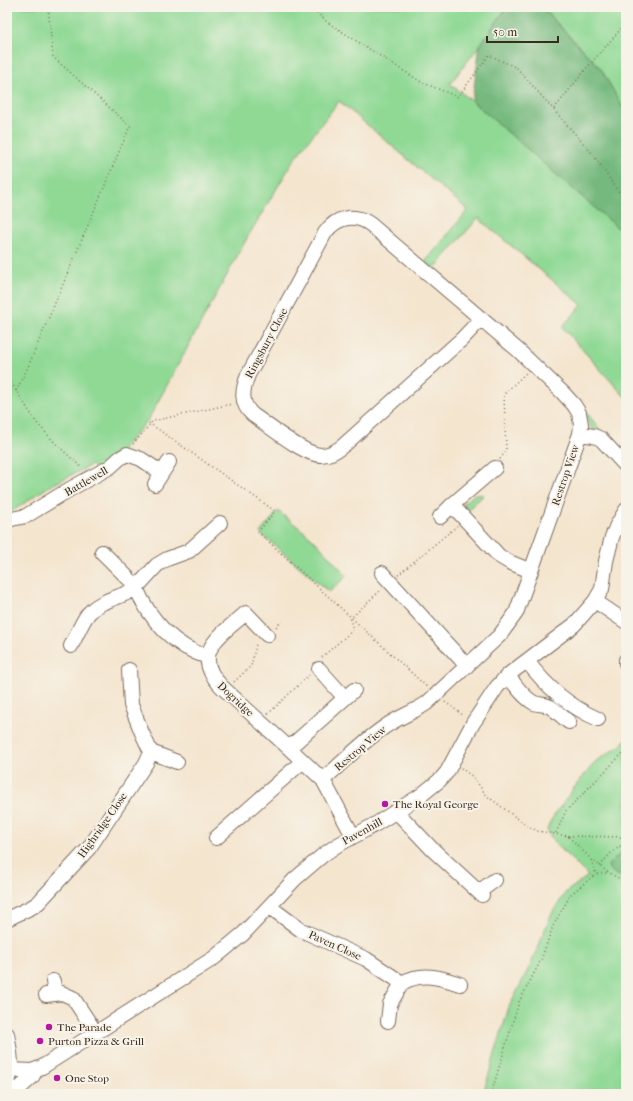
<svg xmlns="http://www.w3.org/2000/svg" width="633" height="1101" font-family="'IM FELL French Canon',serif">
  <rect width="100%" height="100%" fill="#f7f3e8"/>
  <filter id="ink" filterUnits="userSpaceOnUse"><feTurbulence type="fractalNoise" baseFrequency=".025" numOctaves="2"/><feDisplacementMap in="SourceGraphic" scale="8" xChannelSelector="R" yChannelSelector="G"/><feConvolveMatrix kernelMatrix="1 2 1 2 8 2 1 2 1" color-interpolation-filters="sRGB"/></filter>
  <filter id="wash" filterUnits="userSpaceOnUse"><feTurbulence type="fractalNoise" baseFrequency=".012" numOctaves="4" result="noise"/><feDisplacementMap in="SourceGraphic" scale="16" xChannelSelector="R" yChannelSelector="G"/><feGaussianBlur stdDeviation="0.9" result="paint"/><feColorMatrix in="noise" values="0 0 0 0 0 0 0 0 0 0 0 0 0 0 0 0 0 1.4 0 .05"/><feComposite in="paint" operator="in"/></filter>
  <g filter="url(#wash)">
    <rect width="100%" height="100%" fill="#f4e5cf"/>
    <path fill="#90d995" stroke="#66825a" d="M 7,7 L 507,7 L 480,45 L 450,84 L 472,101 L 626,235 L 626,398 L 562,327 L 582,305 L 478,218 L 434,269 L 425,262 L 468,210 L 339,101 L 295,158 L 247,238 L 148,420 L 111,462 L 97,470 L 91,465 L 48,487 L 14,510 L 7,512 Z
      M 542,7 L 626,7 L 626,113 L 601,69 Z
      M 586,412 L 604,434 C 591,429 589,429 585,415 Z
      M 475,494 L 484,495 L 465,512 L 463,509 L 464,503 Z
      M 278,511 L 312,538 L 347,576 L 329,592 L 260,533 Z
      M 626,739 L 626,851 L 614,859 L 615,874 L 626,878 L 626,1094 L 483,1094 L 509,1007 L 530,966 L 551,915 L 566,892 L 588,876 L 554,842 L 547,830 L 551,820 L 573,789 L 596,761 L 620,746 Z"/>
    <path fill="#74b97e" stroke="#58724e" d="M 507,7 L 541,7 L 601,69 L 626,113 L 626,235 L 472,101 L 480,45 Z
      M 626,851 L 626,878 L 615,874 L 609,869 L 608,865 L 614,859 Z"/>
  </g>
  <g filter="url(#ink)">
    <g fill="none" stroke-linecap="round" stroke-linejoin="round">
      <defs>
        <path id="minor" d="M 481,319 L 462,339 L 344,445 C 337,451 330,455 321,455 C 304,455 268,425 253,415 C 240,404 242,390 248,375 L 325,233 C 336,217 354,213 370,224 L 519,351 L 563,393 L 574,405 L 579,413 L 581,425 L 580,434
          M 495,468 L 452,505 L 499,556 L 509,562 L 531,571
          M 155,484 L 169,462
          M 440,517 L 452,505
          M 7,520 L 26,516 L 70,489 L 110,467 L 120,458 L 127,454 L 141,459 L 162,473
          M 382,573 L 467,666
          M 595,601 L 626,622
          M 267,635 L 246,613 C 220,636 189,653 222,687 L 289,748 L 323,780
          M 71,646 C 76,637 83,619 89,613 C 101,599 122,598 136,588 L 133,583 L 102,552
          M 208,657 C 174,647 150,620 136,588 L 157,565 L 167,559 L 189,551 L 220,523
          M 626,660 L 626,663
          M 527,661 C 545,685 570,707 598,719
          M 319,669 L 345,698
          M 129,670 L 131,705 L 142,733 L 151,752
          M 508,675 C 514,684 523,697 534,703 C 540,705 547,704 552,708 C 558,712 563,718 569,722
          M 289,748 L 354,690
          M 396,811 L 432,849 L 482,895
          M 353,836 L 323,780 C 343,762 363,741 386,726 C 399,717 414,712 427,703 L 500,635 L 516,613 L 580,434 L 594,436 L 601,439 L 626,466
          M 216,838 L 303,761
          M 480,891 L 495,880
          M 270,907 L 301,930 L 366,959 L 402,983 C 422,972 439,977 460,984
          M 7,919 L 32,907 L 38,903 L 89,848 L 146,763 L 151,752 L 177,762
          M 53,981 L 55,994
          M 46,995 L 62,993 L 73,998 L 96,1033
          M 388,1021 L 390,1004 L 402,983
          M 7,1034 C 10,1052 14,1067 7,1085
          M 11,1070 L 32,1071 L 42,1067 L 214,958 L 243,934 L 295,879 L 323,855 L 336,846 L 376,824 L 420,796 L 440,780 L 447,772 L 473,723 L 497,687 L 508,675 L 574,625 L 595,601 L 602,589 L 606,561 L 612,537 L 617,525 L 626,510
          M 7,1090 L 13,1094 L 32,1077 L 36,1070"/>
      </defs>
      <use href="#minor" stroke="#7c6b5c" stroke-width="16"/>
      <path stroke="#7c6b5c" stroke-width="1.5" stroke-dasharray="1 3" stroke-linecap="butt" d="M 311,7 L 327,22 L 421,82 L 458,97 L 489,55 L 517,68 L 591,152 L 626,202
        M 7,11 L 9,7
        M 554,109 L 585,70 L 626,23
        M 7,376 L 36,422 L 57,445 L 82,468
        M 16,391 L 28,367 L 130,126 L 53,57 L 48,7
        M 149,423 L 275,511 L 258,532 L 428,688
        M 133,444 L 153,421 L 232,404
        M 500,459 L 506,451 L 504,394 L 526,373
        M 398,575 L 457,526
        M 276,627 L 282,621
        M 322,657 L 353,630 L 350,620 L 352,617 L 382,589
        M 234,682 L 251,666 L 256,645 L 258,643
        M 445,702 L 464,716
        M 268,714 L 309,675
        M 461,768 L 473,777 L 487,796 L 525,824 L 537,831 L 568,836 L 591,859 L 609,873 L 626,882
        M 556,833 L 566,811 L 626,750
        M 568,836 L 626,837
        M 591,860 L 596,874 L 609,873
        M 600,866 L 610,854 L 626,842
        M 71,1033 L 74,1031
        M 491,1094 L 519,1002 L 541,960 L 553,926 L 571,894 L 596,874"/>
      <use href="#minor" stroke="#fff" stroke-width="14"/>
    </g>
  </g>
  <g fill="#b5179e" stroke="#f7f3e8" stroke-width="1.5">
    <circle cx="385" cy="804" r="4"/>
    <circle cx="49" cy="1027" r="4"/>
    <circle cx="40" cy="1041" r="4"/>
    <circle cx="57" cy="1078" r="4"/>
  </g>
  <g text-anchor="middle" stroke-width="4" stroke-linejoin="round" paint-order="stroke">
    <g font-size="11" fill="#3b2a1e" stroke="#f7f3e8">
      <text transform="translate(266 343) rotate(-62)" y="4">Ringsbury Close</text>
      <text transform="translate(565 475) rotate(-71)" y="4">Restrop View</text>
      <text transform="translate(86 481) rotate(-30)" y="4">Battlewell</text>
      <text transform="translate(236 699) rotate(43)" y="4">Dogridge</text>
      <text transform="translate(360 748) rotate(-40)" y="4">Restrop View</text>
      <text transform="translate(102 825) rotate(-55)" y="4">Highridge Close</text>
      <text transform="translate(362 831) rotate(-29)" y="4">Pavenhill</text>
      <text transform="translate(335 945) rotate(24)" y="4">Paven Close</text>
    </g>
    <g font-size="11" fill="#3b2a1e" stroke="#f7f3e8" text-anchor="start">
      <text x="393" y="808">The Royal George</text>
      <text x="57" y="1031">The Parade</text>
      <text x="48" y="1045">Purton Pizza &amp; Grill</text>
      <text x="65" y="1082">One Stop</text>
    </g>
  </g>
  <rect width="633" height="1101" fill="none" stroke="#f7f3e8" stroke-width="24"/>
  <path d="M487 36v6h71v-6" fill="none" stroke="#3b2a1e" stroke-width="2"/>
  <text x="493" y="36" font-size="12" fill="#3b2a1e" stroke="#f7f3e8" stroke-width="3" paint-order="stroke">50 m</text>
</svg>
